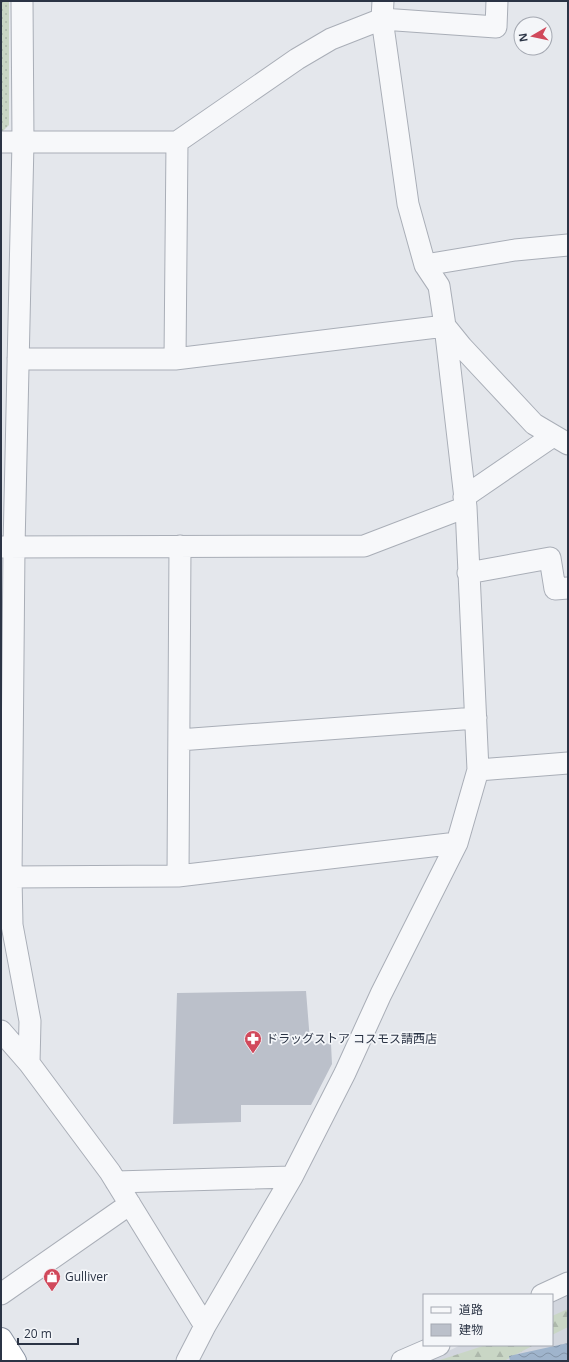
<svg xmlns="http://www.w3.org/2000/svg" width="569" height="1362" font-family="'Open Sans','Noto Sans JP',sans-serif">
  <defs>
    <pattern id="grass-dots" width="8" height="8" patternUnits="userSpaceOnUse"><rect width="8" height="8" fill="#c9d6c5"/><path d="M2 2h.1M6 6h.1" fill="none" stroke="#adb8ab" stroke-width="1.8" stroke-linecap="round"/></pattern>
    <pattern id="forest-firs" width="22" height="20" patternUnits="userSpaceOnUse"><rect width="22" height="20" fill="#c9d6c5"/><path d="M5 1l3.5 6h-7zM16 11l3.5 6h-7z" fill="#adb8ab"/></pattern>
    <pattern id="water-waves" width="16" height="10" patternUnits="userSpaceOnUse"><rect width="16" height="10" fill="#9fb4cc"/><path d="M0 5q4-4 8 0t8 0" fill="none" stroke="#8293a7"/></pattern>
  </defs>
  <rect width="100%" height="100%" fill="#e4e7ec"/>
  <path fill="#d2d6de" d="M 568,1296 L 568,1361 L 427,1361 L 461,1345 L 552,1345 L 552,1303 Z"/>
  <path fill="url(#grass-dots)" d="M 1,1 L 9,1 L 9,125 L 1,133 Z"/>
  <path fill="url(#forest-firs)" d="M 568,1309 L 568,1327 L 552,1335 L 552,1316 Z
    M 486,1345 L 534,1345 L 504,1361 L 437,1361 Z"/>
  <path fill="url(#water-waves)" d="M 568,1343 L 568,1361 L 510,1361 L 509,1356 Z"/>
  <path fill="#bbc0ca" d="M 306,991 L 310,1041 L 331,1044 L 332,1064 L 311,1105 L 241,1105 L 241,1122 L 173,1124 L 177,993 Z"/>
  <g fill="none" stroke-linecap="round" stroke-linejoin="round">
    <defs>
      <path id="minor" d="M 22,1 L 23,142 L 14,547 L 11,877 L 12,925 L 30,1021 L 29,1063
        M 1,142 L 177,142 L 297,59 L 331,39 L 382,19 L 496,27 L 497,1
        M 425,265 L 515,250 L 568,245
        M 18,359 L 175,359 L 445,326 L 462,347 L 534,424 L 568,444
        M 175,359 L 177,142
        M 464,497 L 553,436
        M 1,547 L 364,546 L 466,507
        M 468,573 L 550,558 L 555,589 L 568,588
        M 179,740 L 476,718
        M 478,770 L 568,763
        M 178,876 L 180,546
        M 11,877 L 178,876 L 457,843
        M 1,1031 L 29,1063 L 110,1172 L 205,1326
        M 116,1182 L 292,1177
        M 1,1294 L 130,1204
        M 542,1295 L 568,1283
        M 187,1361 L 205,1326 L 292,1177 L 345,1073 L 381,994 L 457,843 L 478,770 L 466,507 L 445,326 L 439,286 L 425,265 L 408,204 L 382,19 L 383,1
        M 402,1361 L 439,1345"/>
      <path id="highway" d="M 1,1339 L 15,1361"/>
    </defs>
    <use href="#minor" stroke="#a9aeb7" stroke-width="23"/>
    <use href="#highway" stroke="#8b94a3" stroke-width="24"/>
    <use href="#minor" stroke="#f7f8fa" stroke-width="21"/>
    <use href="#highway" stroke="#fff" stroke-width="22"/>
  </g>
  <defs>
    <symbol id="pharmacy-pin" viewBox="-11 -11 22 30"><path d="M0 17L-7.5 6A9.5 9.5 0 1 1 7.5 6Z" fill="#d1495b" stroke="#f4f6f9"/><path d="M-2-6h4v4h4v4h-4v4h-4v-4h-4v-4h4Z" fill="#fff"/></symbol>
    <symbol id="shop-pin" viewBox="-11 -11 22 30"><path d="M0 17L-7.5 6A9.5 9.5 0 1 1 7.5 6Z" fill="#d1495b" stroke="#f4f6f9"/><path d="M-5-2.5h2.3a2.7 3.5 0 0 1 5.4 0H5L5.5 6h-11ZM-1.5-2.5h3a1.5 2.3 0 0 0-3 0Z" fill="#fff"/></symbol>
  </defs>
  <g fill-rule="evenodd">
    <use href="#pharmacy-pin" x="243" y="1029" width="20" height="27"/>
    <use href="#shop-pin" x="42" y="1267" width="20" height="27"/>
  </g>
  <g text-anchor="middle" stroke-width="3.5" stroke-linejoin="round" paint-order="stroke">
    <g font-size="12" fill="#2b3445" stroke="#f4f6f9" text-anchor="start">
      <text x="266" y="1043">ドラッグストア コスモス請西店</text>
      <text x="65" y="1281">Gulliver</text>
    </g>
  </g>
  <rect width="569" height="1362" fill="none" stroke="#2b3445" stroke-width="4"/>
  <rect x="423" y="1294" width="130" height="52" fill="#f4f6f9" stroke="#a4a8b1"/>
  <rect x="431" y="1307" width="20" height="6" fill="#f7f8fa" stroke="#a4a8b1"/>
  <text x="459" y="1314" font-size="12" fill="#2b3445">道路</text>
  <rect x="431" y="1324" width="20" height="12" fill="#bbc0ca" stroke="#a4a8b1"/>
  <text x="459" y="1334" font-size="12" fill="#2b3445">建物</text>
  <g transform="translate(533 36) rotate(261)"><circle r="19" fill="#f4f6f9" stroke="#a4a8b1"/>
  <path d="M0-3L7 15L0 10L-7 15Z" fill="#d1495b"/>
  <text y="-6" font-size="11" font-weight="bold" text-anchor="middle" fill="#2b3445">N</text>
  </g>
  <path d="M18 1338v6h60v-6" fill="none" stroke="#2b3445" stroke-width="2"/>
  <text x="24" y="1338" font-size="12" fill="#2b3445" stroke="#f4f6f9" stroke-width="3" paint-order="stroke">20 m</text>
</svg>
